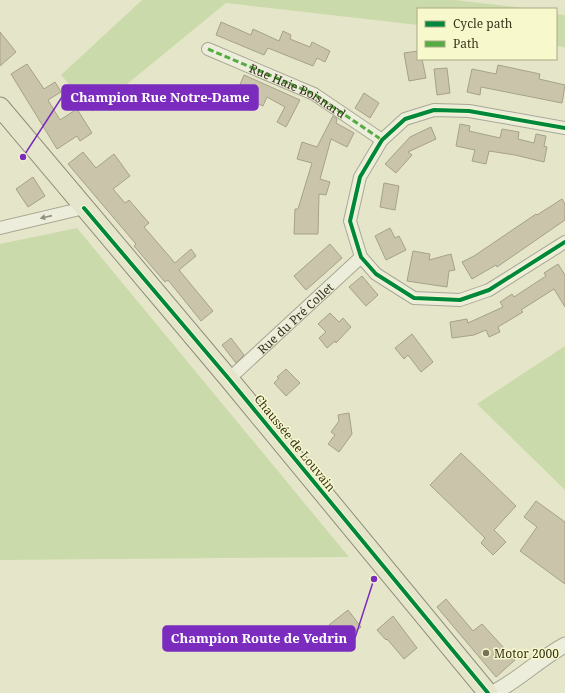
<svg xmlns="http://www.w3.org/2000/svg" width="565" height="693" viewBox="0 0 565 693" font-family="'Noto Serif',serif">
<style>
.green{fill:#cbdaaa}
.building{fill:#cac5aa;stroke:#a5a189}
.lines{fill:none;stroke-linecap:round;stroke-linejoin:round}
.minor-casing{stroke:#aaa893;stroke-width:14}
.tertiary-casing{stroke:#aaa893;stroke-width:17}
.primary-casing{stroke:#8f8e7a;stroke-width:21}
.minor{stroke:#ededdc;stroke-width:12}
.tertiary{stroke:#ededdc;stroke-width:15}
.primary{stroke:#e5e5cc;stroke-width:19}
.quiet{stroke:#55ac43;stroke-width:3;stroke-dasharray:6 3;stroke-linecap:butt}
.cycleway-casing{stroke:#f7f9cd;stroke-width:6}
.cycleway{stroke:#00873e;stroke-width:4}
.oneway{fill:#93907c}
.poi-dot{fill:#757258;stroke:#f7f9cd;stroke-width:1.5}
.labels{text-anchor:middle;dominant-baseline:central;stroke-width:3;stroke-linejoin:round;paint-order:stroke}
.street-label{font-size:12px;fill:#39331b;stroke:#f7f9cd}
.poi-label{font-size:12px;fill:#39331b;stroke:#f7f9cd;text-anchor:start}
.leader{fill:none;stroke:#7b2cbf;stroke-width:1.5}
.callout-dot{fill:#7b2cbf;stroke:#f7f9cd;stroke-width:1.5}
.callout{fill:#7b2cbf;stroke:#7b2cbf;stroke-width:1.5}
.callout-label{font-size:13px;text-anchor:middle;font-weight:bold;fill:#fff}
</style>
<rect width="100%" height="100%" fill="#e5e6c9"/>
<g class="green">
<path d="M142,0h313l77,9h-114v16l-192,-22 -133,109 -32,-37z"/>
<path d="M556,14l9,1v32l-9,-1z"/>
<path d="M77,228l272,329 -349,3v-316z"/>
<path d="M565,346v144l-88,-86z"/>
</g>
<g class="building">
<path d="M221,22l30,13 2,-6 26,12 4,-10 8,4 -1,4 20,8 2,-5 18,9 -5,11 -8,-4 -4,8 -45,-18 -4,7 -48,-20z"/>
<path d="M0,32l16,20 -16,14z"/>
<path d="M418,51v8h4l4,19 -17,3 -5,-28z"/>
<path d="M27,64l17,25 11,-7 6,10 -13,8 12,20 17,-11 15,24 -12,8 -3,-5 -20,13 -46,-75z"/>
<path d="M498,65l42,9 -1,5 26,6 -3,18 -81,-16 -1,8 -13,-3 5,-23 24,5z"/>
<path d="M447,68l3,25 -13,2 -3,-26z"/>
<path d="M244,75l56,25 -14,27 -9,-5 8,-15 -18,-10 -4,9 -27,-12z"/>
<path d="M364,93l15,10 -9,15 -15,-10z"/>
<path d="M333,116l4,3 -1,4 18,10 -7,14 -16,-8 -11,40 10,3 -4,13 -7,-1 -1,40h-24l1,-25h3l14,-46 -15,-4 5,-17 15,5z"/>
<path d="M460,124l10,2 -1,5 31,7 2,-9 17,3 -1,7 16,4 2,-9 10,2 -2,10 3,1 -3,15 -29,-7 -26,-4 -3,13 -14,-3 3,-11 -19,-4z"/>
<path d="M431,127l5,12 -28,13 4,3 -16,18 -11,-9 25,-27z"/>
<path d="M83,152l13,16 18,-14 16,22 -17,13 12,14 4,-3 20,23 -5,4 31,36 16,-14 5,7 -17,14 34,41 -12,10 -33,-41 -3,2 -31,-36 2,-2 -68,-80z"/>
<path d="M33,177l12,19 -17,11 -12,-18z"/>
<path d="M384,183l15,3 -4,24 -15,-3z"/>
<path d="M562,199l3,5v16l-68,47 -1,-2 -24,14 -10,-17 12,-6 62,-42 1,1z"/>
<path d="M390,228l5,10 4,-2 7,14 -20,10 -11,-24z"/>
<path d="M330,244l12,14 -36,32 -12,-14z"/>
<path d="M413,251l17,3 -1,6 22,-6 4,16 -6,1 -2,16 -40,-6z"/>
<path d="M558,264l7,11v32l-11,-18 -33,21 2,2 -25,15 2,5 -11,5 -3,-7 -12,5 -22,3 -2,-16 17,-3 1,4 35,-16 -3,-5 12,-8 2,3 32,-21 -2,-3z"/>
<path d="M362,276l16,19 -12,11 -17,-19z"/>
<path d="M330,313l9,9 4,-4 8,9 -15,16 -1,-2 -8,7 -8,-10 7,-6 -8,-8z"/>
<path d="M412,334l21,28 -12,10 -13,-17 -4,4 -9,-11z"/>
<path d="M231,338l13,17 -8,8 -14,-18z"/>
<path d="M286,369l14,14 -14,13 -12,-13 5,-5 -2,-1z"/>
<path d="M349,413l3,21 -13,18 -11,-8 7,-9 -4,-3 8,-11 -1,-6z"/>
<path d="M461,453l55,53 -22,24 12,12 -13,13 -12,-12 4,-5 -55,-53z"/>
<path d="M536,501l29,21v62l-45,-33 17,-24 -13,-10z"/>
<path d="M446,599l27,32 9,-7 33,36 -19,17 -59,-70z"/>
<path d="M348,610l13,17 -19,15 -13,-17z"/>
<path d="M393,616l24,32 -13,11 -17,-20 -1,1 -9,-10z"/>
</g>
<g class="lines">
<g class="minor-casing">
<g id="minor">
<path id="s1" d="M208,49l106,45 68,46"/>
<path d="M565,128l-96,-17 -35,-1 -29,9 -23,21 -22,37 -10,44 11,36 15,17 38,24 46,2 29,-10 76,-48"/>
<path d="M0,228l84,-20"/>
<path id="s2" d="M229,379l132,-122"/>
</g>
</g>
<g class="tertiary-casing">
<path id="tertiary" d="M493,693c26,-13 46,-34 72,-48"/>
</g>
<g class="primary-casing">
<path id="primary" d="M0,107l229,272 259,314"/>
</g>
<use href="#minor" class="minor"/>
<use href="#tertiary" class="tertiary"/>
<use href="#primary" class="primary"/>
<path class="quiet" d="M208,49l106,45 68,46"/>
<g class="cycleway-casing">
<g id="cycleway">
<path d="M565,128l-96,-17 -35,-1 -29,9 -23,21 -22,37 -10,44 11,36 15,17 38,24 46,2 29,-10 76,-48"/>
<path d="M84,208l145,171 259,314"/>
</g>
</g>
<use href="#cycleway" class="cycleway"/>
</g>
<defs><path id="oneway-solid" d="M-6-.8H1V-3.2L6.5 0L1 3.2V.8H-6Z"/></defs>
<use class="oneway" href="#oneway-solid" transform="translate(46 217) rotate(167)"/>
<circle class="poi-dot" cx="486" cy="653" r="4"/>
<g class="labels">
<g class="street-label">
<text stroke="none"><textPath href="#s1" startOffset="99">Rue Haie Boisnard</textPath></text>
<text stroke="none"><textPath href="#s2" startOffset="90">Rue du Pré Collet</textPath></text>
<text transform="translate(295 443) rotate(51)">Chaussée de Louvain</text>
</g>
<g class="poi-label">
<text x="494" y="653">Motor 2000</text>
</g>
</g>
<path class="leader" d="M23 157L62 97M374 579L355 638"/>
<g class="callout-dot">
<circle cx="23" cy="157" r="4"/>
<circle cx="374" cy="579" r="4"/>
</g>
<g class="callout">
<rect x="62" y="85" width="196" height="25" rx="4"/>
<rect x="163" y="626" width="192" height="25" rx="4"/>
</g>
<g class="callout-label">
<text x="160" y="102">Champion Rue Notre-Dame</text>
<text x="259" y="643">Champion Route de Vedrin</text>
</g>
<rect x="417" y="8" width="140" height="52" fill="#f7f9cd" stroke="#abaa86"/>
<rect x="425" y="21" width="20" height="6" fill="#00873e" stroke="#abaa86"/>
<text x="453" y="28" font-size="12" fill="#39331b">Cycle path</text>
<rect x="425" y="41" width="20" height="6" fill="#55ac43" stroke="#abaa86"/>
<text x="453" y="48" font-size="12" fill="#39331b">Path</text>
</svg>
